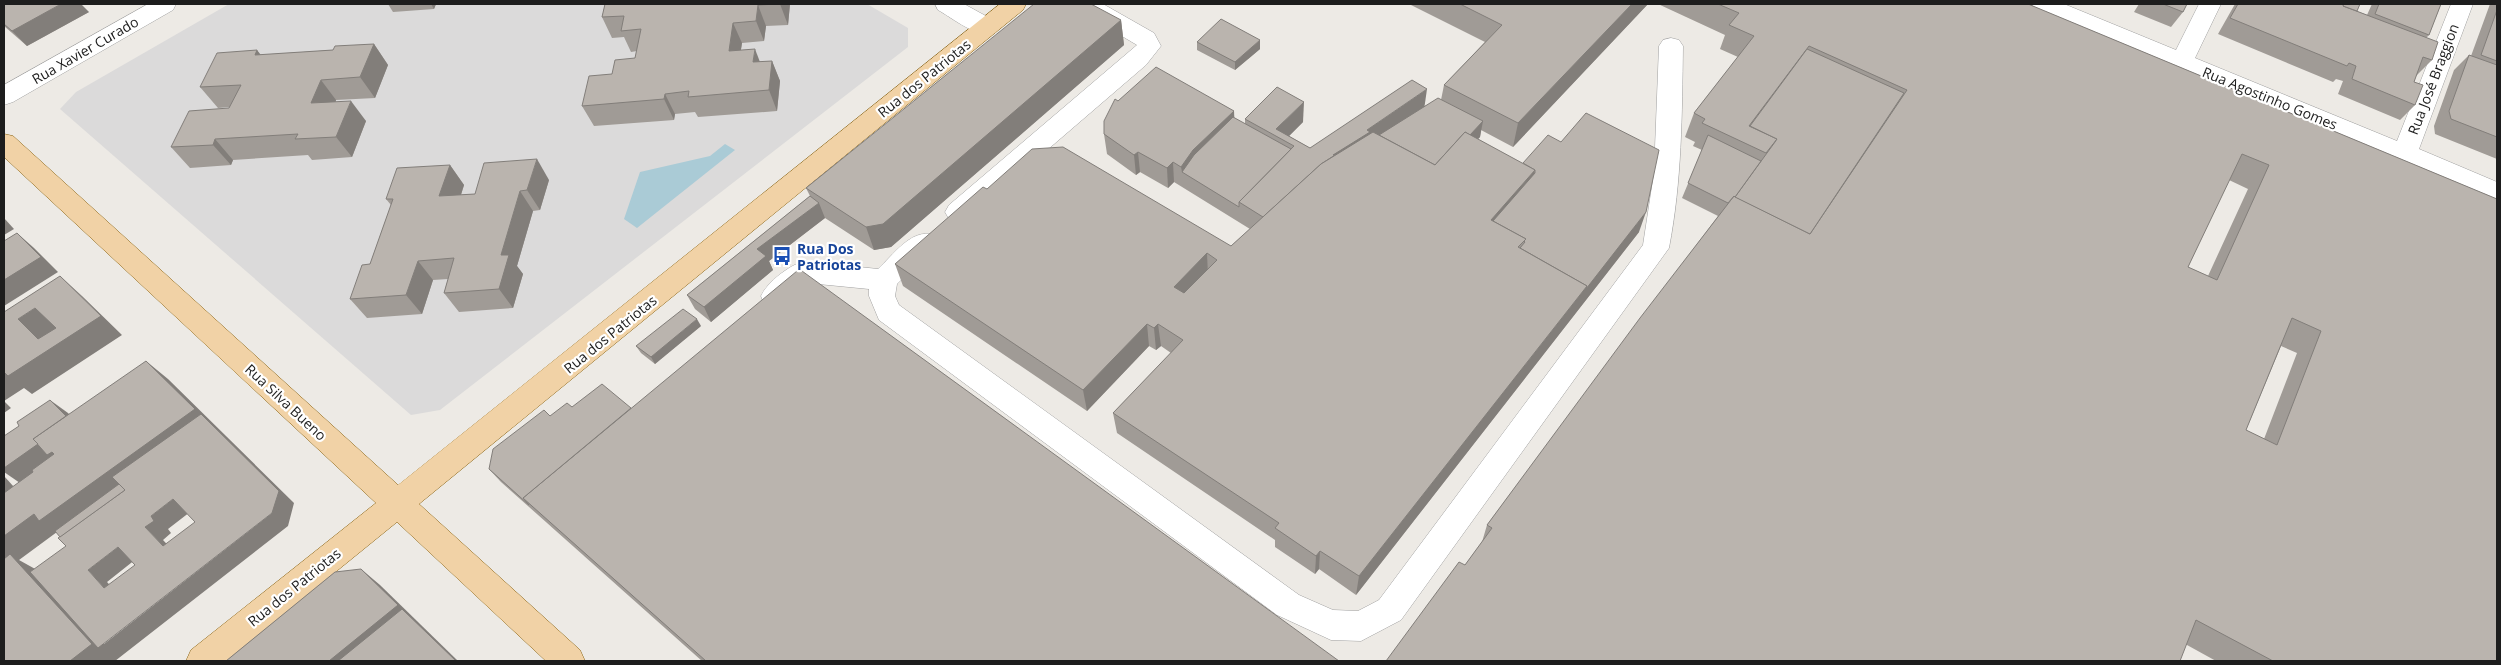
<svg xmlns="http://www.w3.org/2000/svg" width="2501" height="665" viewBox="0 0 2501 665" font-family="'Open Sans',sans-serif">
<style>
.residential{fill:#dbdada}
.water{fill:#aacbd6}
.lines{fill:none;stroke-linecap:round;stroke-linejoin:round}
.minor-casing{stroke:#a1a1a1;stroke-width:1}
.major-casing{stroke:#866111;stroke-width:1}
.minor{fill:#fff;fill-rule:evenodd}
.major{fill:#f1d2a6;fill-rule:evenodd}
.wall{fill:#a09b96;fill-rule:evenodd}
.shaded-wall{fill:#827e7a;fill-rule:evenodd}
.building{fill:#bab4ae;stroke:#827e7a;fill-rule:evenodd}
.labels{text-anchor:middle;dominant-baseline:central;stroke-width:4.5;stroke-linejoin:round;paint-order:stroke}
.street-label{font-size:14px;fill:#1d1d1d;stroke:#fff}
.transit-label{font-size:14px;font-weight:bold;fill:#164399;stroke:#fff;text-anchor:start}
</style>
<rect width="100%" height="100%" fill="#edeae5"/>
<path class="residential" d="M229,4h638l41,24v19l-468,363 -29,5 -351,-306 16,-17z"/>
<path class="water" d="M725,144l10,6 -98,78 -13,-9 16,-47 70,-16z"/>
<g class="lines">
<g class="minor-casing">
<g id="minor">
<path d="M148,4h28l-3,6 -160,92 -9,3v-20z"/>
<path d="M935,4h29l31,17 4,6 -4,6c-19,5 -41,-14 -57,-23z"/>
<path d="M1075,4h28l51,29 7,13 -15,19 -179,154 -9,3 -9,-3 -4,-7 4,-7 188,-160 -59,-35z"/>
<path d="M2032,4h32l112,46 23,-46h22l-26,54 202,83 54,-137h22l-54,145 78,33v20l-462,-192z"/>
<path d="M1671,38l8,2 4,6c-1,68 -1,135 -14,202l-268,372 -40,21 -30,-1 -54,-25 -398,-295 -10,-24v-7l-61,-6c-13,11 -25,27 -44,21l-3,-8c7,-15 27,-29 42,-35l75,8c15,-14 34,-41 55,-34l4,7 -4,7 -36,35 -2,12 4,9 400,290 34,15 25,1 21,-11 264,-355 11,-72 5,-127 4,-6z"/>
</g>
</g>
<g class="major-casing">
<path id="major" d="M1000,4h26l-3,6 -604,494 161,146 5,11h-39l-149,-139 -171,139h-40l5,-11 185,-147 -372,-346v-23l9,2 385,349z"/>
</g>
<use href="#minor" class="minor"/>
<use href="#major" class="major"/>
</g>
<g class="wall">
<path d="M4,4l85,8 -62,34 -23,-20z"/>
<path d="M388,4h48l-2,5 -41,3z"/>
<path d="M605,4h185l-2,21 -22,1 -2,15 -22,2 -1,7 19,12 12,-1 8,20 -3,30 -79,6 -3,-5 -20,2 -1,6 -80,6 -12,-20 30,-32 23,-16 2,-7 -6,1 -7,-15 -12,1 -10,-21z"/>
<path d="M1409,4h239l-135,143 -32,-17 -1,7 -2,2 161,93 -283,363 -37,-26 -4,5 -40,-27v-7l-158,-107 -4,-20 58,-60 -10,-7 -5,4 -7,-4 -62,65 -184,-125 -8,-22 92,-75 244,57 19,-17 -76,-47 -6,6 -28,-16 -4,3 -29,-21 -3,-20 14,-33 116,10v7l11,6v-5l58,3 -14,14 21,12 131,-48 3,-15 41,-43z"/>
<path d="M1658,4h370l469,195v462h-281l-29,-16 -722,-80 17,-23 5,-17 231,-309 -36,-18 20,-48 -9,-4 2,-4 -10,-5 9,-24 44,-56 -18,-8 5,-14zM2229,180l19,9 -40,87 -20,-9zM2281,346l16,7 -33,86 -18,-9z"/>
<path d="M2139,4h48l-4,8 -12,15 -37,-15z"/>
<path d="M2235,4h125l-3,7 10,4 5,-11h69l-12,31 -3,3 6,22 -16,16 -2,6 1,23 -15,15 -62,-26 5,-13 -7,-2 -3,3 -115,-48z"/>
<path d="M2490,4h7v155l-62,-25 -1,-8 20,-56 15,-15 2,1z"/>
<path d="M1121,20l3,25 -233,202 -17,3 -49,-32 -56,43 4,9 -62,52 -16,-13 -8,-14 123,-99 -4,-8z"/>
<path d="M1197,42l63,7 -25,21 -38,-20z"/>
<path d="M374,44l14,21 -13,33 -39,2v2l30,19 -14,36 -40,3 -4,-5 -75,5 -2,5 -41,3 -19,-21 58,-39 1,-1 -12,1 -18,-21 57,-37 3,5 73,-5z"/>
<path d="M450,165l14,20 -3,10 14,-1 74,-14 -9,30 -7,1 -16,55 6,8 -10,34 -54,4 -15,-19 4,-14 -15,1 -11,34 -55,4 -17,-19 20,-35 21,-59 -5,-6z"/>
<path d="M701,326l-46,38 -14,-11 -5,-7z"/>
<path d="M572,407l59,1 708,253h-637l-201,-179 -12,-13 61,-53z"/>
</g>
<g class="shaded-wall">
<path d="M61,4h20l8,8 -62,34 -15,-15z"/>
<path d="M431,4h5l-2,5z"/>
<path d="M780,4h10l-2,21z"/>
<path d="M1632,4h16l-135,143 5,-24z"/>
<path d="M758,5l8,21 -2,15 -8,-20z"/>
<path d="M1121,20l3,25 -233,202 -17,3 -8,-23z"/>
<path d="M733,23l9,20 -5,29 -8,-21z"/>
<path d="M1260,40v9l-25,21v-8z"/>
<path d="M374,44l14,21 -13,33 -15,-21z"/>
<path d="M755,49l8,21 -10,-8z"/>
<path d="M257,50l16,21 -18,-16z"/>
<path d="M772,61l8,20 -3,30 -8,-21z"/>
<path d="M321,80l15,20 -9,24 -16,-21z"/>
<path d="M1427,89l-3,21 -48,32 -55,25 12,-12 34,-25z"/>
<path d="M665,94l10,20 -1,6 -10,-21z"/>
<path d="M351,101l15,20 -14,36 -16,-20z"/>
<path d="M1304,102l-1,20 -19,19 -8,-12z"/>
<path d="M1234,111l1,20 -53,41 -1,-5 12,-17z"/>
<path d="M1483,121l-3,16 -49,51 3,-15z"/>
<path d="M215,139l18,21 -2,5 -18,-20z"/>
<path d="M1138,152l2,20 -4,3 -2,-20z"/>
<path d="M537,159l12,21 -9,30 -13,-20z"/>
<path d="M1173,162l1,20 -6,6 -1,-20z"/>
<path d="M450,165l14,20 -10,31 -15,-20z"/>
<path d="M1535,170l-5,23 -31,35 -8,-8z"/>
<path d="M520,191l13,20 -16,55 6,8 -10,34 -14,-19 2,-34z"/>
<path d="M819,203l6,15 -56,43 4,9 -62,52 -7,-15 53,-58z"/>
<path d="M1646,212l-7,20 -283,363 3,-19 228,-290z"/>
<path d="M4,218l10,11 -10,6z"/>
<path d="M17,233l17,15 24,24 -54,34v-26z"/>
<path d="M1207,253l1,23 -32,33 -2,-22z"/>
<path d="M418,261l15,19 -11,34 -16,-19z"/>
<path d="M60,276l22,20 40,39 -90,59 -8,-6 -20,13 7,7 -7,5v-42l34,-32 -20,-20 17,-11 66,8z"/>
<path d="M697,319l4,7 -46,38 -4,-7z"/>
<path d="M1147,324l2,22 -62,65 -4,-21z"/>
<path d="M1158,324l3,22 -5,4 -2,-22z"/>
<path d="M146,361l22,18 126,124 -6,23 -173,135h-45l-66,-90v-35zM215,428l57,85 -168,131 -67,-74 -18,-10 38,-28z"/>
<path d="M50,400l18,13 21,21 -69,49 -16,-11v-4z"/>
<path d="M4,476l10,11 -10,7z"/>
<path d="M173,499l17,13 -22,17 3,4 -8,7 17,18 -17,-12 -18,-19 6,-11z"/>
<path d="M118,547l18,12 -29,23 16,17 -19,-11 -16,-18z"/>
<path d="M1320,551l-1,18 -4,5 1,-18z"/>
<path d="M361,569l19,16 78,76h-129z"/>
</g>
<g class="building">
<path d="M4,4h57l-49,27 -8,-7z"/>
<path d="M605,4h173l-20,1 -2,16 -23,2 -4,28 26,-2 -2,13 19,-1 -3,29 -81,7 1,-6 -24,3 -1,5 -82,7 7,-30 23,-2 3,-14 20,-2 6,-29 -20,2 3,-15 -22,1z"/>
<path d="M1034,4h57l30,16 -238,204 -17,3 -60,-39z"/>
<path d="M1460,4h172l-114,119 -74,-38 58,-60z"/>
<path d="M1718,4h310l469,195v462h-224l-77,-41 -16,41h-794l73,-99 6,3 27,-37 -5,-3 153,-207 94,-122 76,38 97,-144 -98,-44 -60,80 28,13 -11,14 -64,-30 3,-4 -11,-6 60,-77 -25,-11 10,-12zM2242,154l27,11 -52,115 -29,-13zM2292,318l29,13 -44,114 -31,-15z"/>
<path d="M2163,4h24l-4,8z"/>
<path d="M2238,4h106l-1,2 95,36 -6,18 -9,-3 -9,25 9,3 -8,20 -63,-26 4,-13 -7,-3 -2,3 -117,-48z"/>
<path d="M2344,4h16l-3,7 -14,-5z"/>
<path d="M2379,4h62l-12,31 -54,-21z"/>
<path d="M2497,10v51l-16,-6z"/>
<path d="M1221,19l39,21 -25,22 -38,-20z"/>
<path d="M374,44l-14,33 -39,3 -10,23 40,-2 -15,36 -41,2 3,-5 -83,5 -2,6 -42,2 18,-36 40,-3 12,-23 -41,2 17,-34 40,-3 -2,5 78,-5 2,-4z"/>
<path d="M1807,49l97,44 -94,141 -75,-37 40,-55 2,-3 -27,-13z"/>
<path d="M2469,55l28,10v72l-46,-18 -2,-8z"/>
<path d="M1156,67l78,44 -41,39 -12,17 -8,-5 -6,6 -29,-16 -4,3 -30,-21v-13l11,-22 3,2z"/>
<path d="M1412,80l15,9 -60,41 3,2 -37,23h2l-14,9 -58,53 -24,-15 55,-56 -49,-27 32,-32 27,15 -28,27 34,19z"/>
<path d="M1438,98l45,23 -13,14 -5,-3 -30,33 -56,-30z"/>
<path d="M1586,113l73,37 -13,62 -60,77 1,-3 -67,-38 5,-6 -1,-1 2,-2 -33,-18 42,-48v-3l-12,-7 25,-28 13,7z"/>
<path d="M1233,117l58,32 -52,53v5l-57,-35 12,-17z"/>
<path d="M1373,132l62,33 30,-33 70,38 -44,50 35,19 -8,8 69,39 -228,290 -39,-25 -4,5 -41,-28 4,-5 -166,-110 70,-73 -25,-16 -4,4 -7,-4 -64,66 -188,-126 88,-77 4,2 45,-40 31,-2 168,99 90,-82zM1207,253l10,7 -33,33 -10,-6z"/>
<path d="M1708,135l53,26 -26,36 -1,-1 -6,7 -40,-20z"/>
<path d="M537,159l-10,31 -7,1 -19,64h8l-10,34 -55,4 10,-35 -36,3 -12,34 -56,4 12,-34 8,-1 23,-65h-7l11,-31 53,-3 -11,31 36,-2 9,-31z"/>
<path d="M810,196l9,7 -62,46 9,7 -62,51 -17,-12z"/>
<path d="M17,233l24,24 -37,23v-39z"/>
<path d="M797,271h5l537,390h-633l-183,-163z"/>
<path d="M60,276l41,40 -93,60 -4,-4v-60zM35,308l21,20 -18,11 -20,-20z"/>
<path d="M683,309l14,10 -46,38 -15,-11z"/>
<path d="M146,361l49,48 -156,112 -5,-7 -30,22v-43l29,-21 -1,-2 22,-16 -2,-2 -5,3 -14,-16z"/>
<path d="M602,384l29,24 -108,90 6,7 -40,-36 4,-20 51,-39 6,6 17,-13 5,4z"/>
<path d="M50,400l16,16 -33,23 5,5 -34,24v-32l15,-10 -2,-4z"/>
<path d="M201,414l78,77 -7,22 -174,135 -68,-76 36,-26 -8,-8 67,-48 -13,-13zM173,499l22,23 -32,24 -18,-19 9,-6 -3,-5zM118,547l17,18 -31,23 -16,-18z"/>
<path d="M119,484l6,6 -65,47 -5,-6z"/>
<path d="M10,554l82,90 -22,17h-66v-102z"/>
<path d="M361,569l37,36 -69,56h-103l109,-89z"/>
<path d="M402,609l54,52h-118z"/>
</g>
<defs>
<g id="bus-bare" transform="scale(1.5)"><path d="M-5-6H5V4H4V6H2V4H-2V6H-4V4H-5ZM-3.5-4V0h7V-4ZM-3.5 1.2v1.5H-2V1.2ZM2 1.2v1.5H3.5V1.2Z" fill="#1a4fb4" stroke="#fff" stroke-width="2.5" paint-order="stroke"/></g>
</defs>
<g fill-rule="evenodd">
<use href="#bus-bare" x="782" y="256"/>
</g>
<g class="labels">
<g class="street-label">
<text transform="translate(85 50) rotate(-30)">Rua Xavier Curado</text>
<text transform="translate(924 78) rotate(-39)">Rua dos Patriotas</text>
<text transform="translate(2433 79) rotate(-69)">Rua José Braggion</text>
<text transform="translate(2270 98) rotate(22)">Rua Agostinho Gomes</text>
<text transform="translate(610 334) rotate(-39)">Rua dos Patriotas</text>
<text transform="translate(286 402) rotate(43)">Rua Silva Bueno</text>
<text transform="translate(294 587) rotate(-39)">Rua dos Patriotas</text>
</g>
<g class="transit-label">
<text x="797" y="248">Rua Dos<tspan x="797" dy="16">Patriotas</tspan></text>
</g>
</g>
<rect width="2501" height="665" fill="none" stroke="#1d1d1d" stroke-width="10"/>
</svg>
